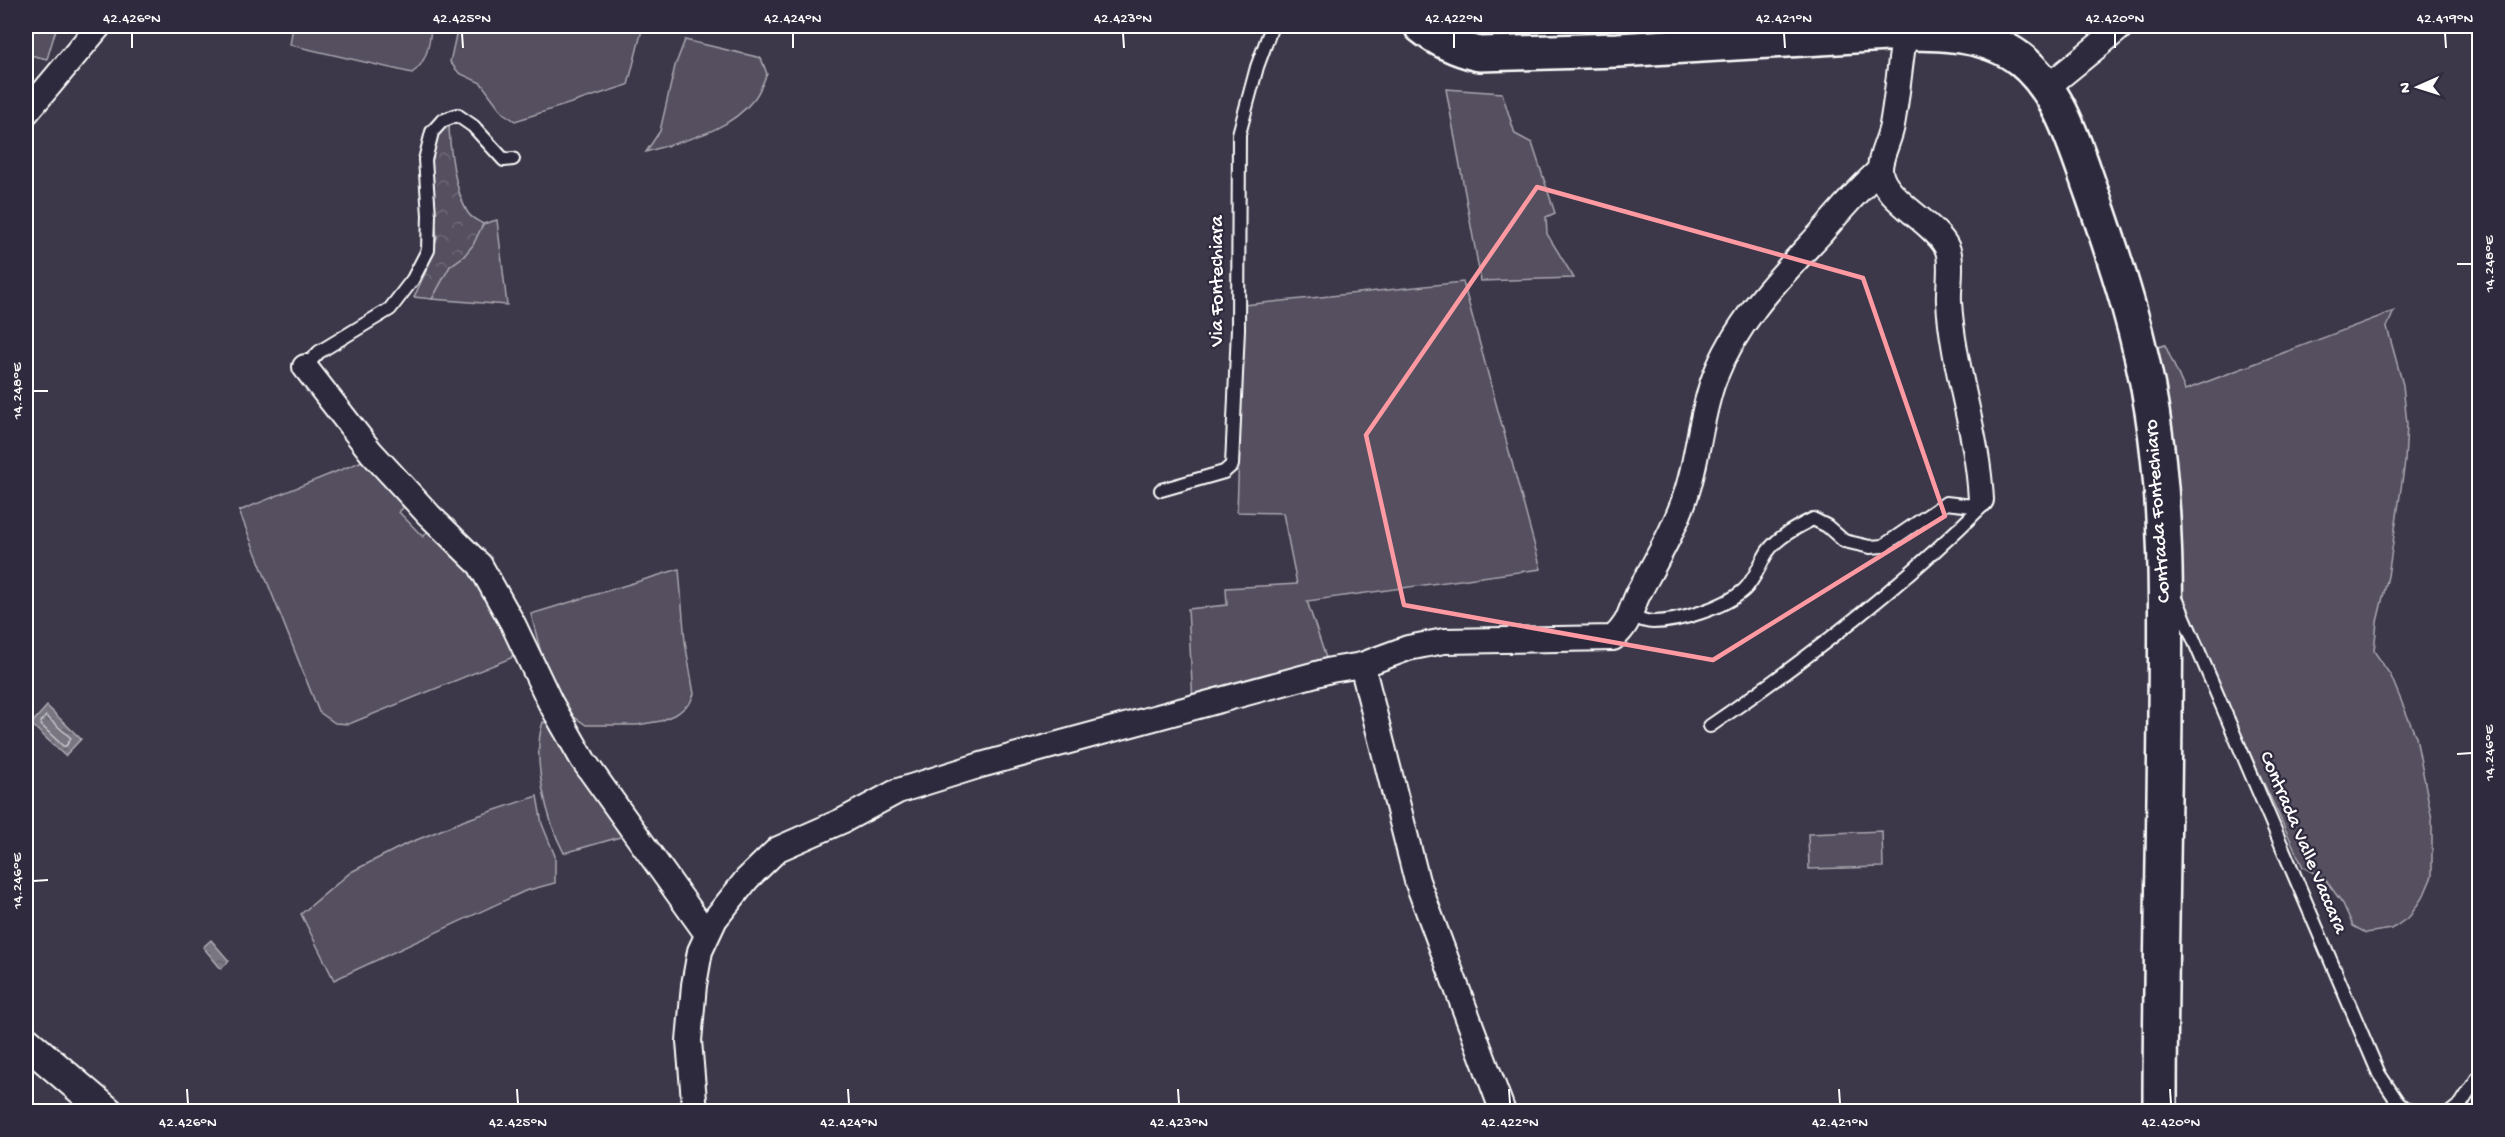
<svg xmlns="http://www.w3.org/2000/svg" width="2505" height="1137" viewBox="0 0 2505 1137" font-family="'Gochi Hand',sans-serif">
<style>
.grass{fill:#555060;stroke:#aaa8b0;stroke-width:1.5}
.forest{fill:url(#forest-crowns);stroke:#aaa8b0;stroke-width:1.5}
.water{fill:url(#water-ripples);stroke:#afadb4;stroke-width:1.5}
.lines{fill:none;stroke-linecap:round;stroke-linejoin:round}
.shore{stroke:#c9c8cd;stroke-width:1.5}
.stream{stroke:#afadb4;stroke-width:6}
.service-casing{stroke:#fff;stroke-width:16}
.minor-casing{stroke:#fff;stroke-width:28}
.tertiary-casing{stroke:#fff;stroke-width:34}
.secondary-casing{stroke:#fff;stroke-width:38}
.service{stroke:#2f2a3d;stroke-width:12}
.minor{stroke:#2f2a3d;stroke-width:24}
.tertiary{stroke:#2f2a3d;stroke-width:30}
.secondary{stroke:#2f2a3d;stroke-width:33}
.marked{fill:none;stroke:#ff9aa2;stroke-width:4.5;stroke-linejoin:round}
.ticks{fill:none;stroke:#fff;stroke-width:2}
.labels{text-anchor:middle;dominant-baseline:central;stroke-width:4.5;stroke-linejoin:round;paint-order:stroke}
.street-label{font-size:20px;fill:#fff;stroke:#2f2a3d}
.neatline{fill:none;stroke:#fff;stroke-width:2}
.ticks-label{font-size:15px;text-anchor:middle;fill:#fff}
</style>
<defs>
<pattern id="forest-crowns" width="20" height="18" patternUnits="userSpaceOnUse" patternTransform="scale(1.5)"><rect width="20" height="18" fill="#555060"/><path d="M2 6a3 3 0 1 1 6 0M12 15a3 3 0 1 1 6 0" fill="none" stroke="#6e6a78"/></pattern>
<pattern id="water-ripples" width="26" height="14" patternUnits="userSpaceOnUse" patternTransform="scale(1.5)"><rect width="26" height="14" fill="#797682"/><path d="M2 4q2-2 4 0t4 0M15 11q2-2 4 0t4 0" fill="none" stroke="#626167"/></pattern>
</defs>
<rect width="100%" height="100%" fill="#3c3749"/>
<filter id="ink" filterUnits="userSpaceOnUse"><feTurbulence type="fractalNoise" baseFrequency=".0167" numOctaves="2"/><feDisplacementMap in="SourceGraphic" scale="12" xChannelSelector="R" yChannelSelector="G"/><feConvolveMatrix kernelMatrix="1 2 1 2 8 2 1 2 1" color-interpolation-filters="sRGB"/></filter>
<g filter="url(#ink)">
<g class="grass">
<path d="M26,26h31l-10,33 -21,-5z"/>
<path d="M293,26h138c-1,17 -4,37 -19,47l-122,-28z"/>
<path d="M458,26h185l-15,59 -113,36 -12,-8 -22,-30 -22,-10 -9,-11z"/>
<path d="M685,40l76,18 6,16c-4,8 -7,18 -13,25 -26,34 -70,41 -108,53l14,-21 15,-65z"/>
<path d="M1446,89l56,4 13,41 17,9 23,70 -9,4 1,17 27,44 -93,3z"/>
<path d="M497,220l10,85 -75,-6 18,-33 14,-10 19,-32z"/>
<path d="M1463,282l78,287 -234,32 22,66 -136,36 -5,-94 39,-4 -1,-17 71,-4 -14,-71 -46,-1 7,-207z"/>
<path d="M2394,311l-7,16 16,58 4,39 -2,38 -17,114 -11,46 -3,29 17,25 25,61 16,82v57l-8,19 -14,21 -18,13 -26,4 -13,-7 -10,-22 -18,-25 -22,-12 -126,-270 -29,-247 17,-5 20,45z"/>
<path d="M370,458l38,45 -9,9 24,25 8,-9 38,37 47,83 -5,10 -162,66 -14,-1 -16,-11 -80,-201z"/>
<path d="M679,569l6,73 9,52 -4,9 -12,10 -17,8 -24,4h-51l-26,-18 -15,-38 -14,-55z"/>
<path d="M543,722l14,4 70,109 -63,18c-17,-32 -33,-95 -21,-131z"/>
<path d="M537,796l5,28 13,32v27l-30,8 -191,89 -33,-66 50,-42 53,-27 64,-26z"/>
<path d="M1882,831l1,36 -74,2 -1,-35z"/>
</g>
<path class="forest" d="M449,121c0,25 6,71 19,92 3,5 10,8 15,11l-10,21 -9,11 -14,10 -18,33 -18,-2 12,-26 11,-33 -8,-73 7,-32z"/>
<g class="water">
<path d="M47,706l34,33 -16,17 -34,-32z"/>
<path d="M211,940l18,21 -8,8 -18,-22z"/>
</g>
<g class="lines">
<path class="shore" d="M46,716l25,22 -5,8h-3l-22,-21v-3z"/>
<path class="stream" d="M1541,29l2,-3"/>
<g class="service-casing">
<g id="service">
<path d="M305,367l14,-15 71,-43 23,-30 15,-29 1,-35 -4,-55 7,-28 10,-11 15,-6 16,11 31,34 9,-1"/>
<path d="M1161,490l63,-18 8,-7 6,-136 1,-195 18,-67 15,-41"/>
<path d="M2176,598l203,476 20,30 13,8"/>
<path d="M1632,615c7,4 13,7 21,7 26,0 72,-15 91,-32 10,-9 16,-27 24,-39 10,-14 29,-24 45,-32l14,7 17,15 26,6 13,-1 63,-43 35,4"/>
<path d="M1710,726c96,-66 189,-137 271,-219v-6"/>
<path d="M2451,1112l10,-8 19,-30"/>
</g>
</g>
<g class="minor-casing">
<g id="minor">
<path d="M1906,26c-6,33 -8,66 -14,99 -2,14 -12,30 -12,44 0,29 55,53 67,79 6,12 1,40 2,54 4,67 29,131 32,198"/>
<path d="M2046,88l76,-62"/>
<path d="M26,113l73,-87"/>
<path d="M305,367l66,85 58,63 51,50 33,59 37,78 33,58 124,174"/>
<path d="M1362,665l55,216 86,231"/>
<path d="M695,1112l-6,-71 5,-56 6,-34 15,-32 32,-40 31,-30 66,-29 54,-29 83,-26 350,-95 31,-5 46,-17 36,-7 169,-3c18,-16 16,-26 26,-46 19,-35 41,-72 51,-111 9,-34 12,-70 24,-102 22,-58 66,-102 107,-146 19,-22 37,-44 59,-63"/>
</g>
</g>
<g class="tertiary-casing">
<path id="tertiary" d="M26,1042l82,70"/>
</g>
<g class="secondary-casing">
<path id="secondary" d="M1421,26c17,14 36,23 58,28l139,-4 286,-17c39,0 84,1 116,26 41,32 56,90 73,137 24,69 48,143 59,215 16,100 14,201 13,302 -1,133 -5,266 -5,399"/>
</g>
<use href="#service" class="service"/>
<use href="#minor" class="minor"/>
<use href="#tertiary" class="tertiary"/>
<use href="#secondary" class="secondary"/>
</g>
</g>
<path class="marked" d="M1537,187l326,91 82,238 -232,144 -309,-55 -38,-170z"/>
<path class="ticks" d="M132,33v15M462,33l1,15M793,33v15M1123,33l1,15M1454,33v15M1784,33l1,15M2115,33v15M2445,33l1,15M2457,264h15M33,391h15M2457,754l15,-1M33,881l15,-1M187,1089l1,15M517,1089l1,15M848,1089l1,15M1178,1089l1,15M1509,1089l1,15M1839,1089l1,15M2170,1089l1,15"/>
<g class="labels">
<g class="street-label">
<text transform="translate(1218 281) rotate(-90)">Via Fontechiara</text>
<text transform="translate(2159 511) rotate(-94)">Contrada Fontechiaro</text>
<text transform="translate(2302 843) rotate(67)">Contrada Valle Vaccara</text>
</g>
</g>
<rect width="2505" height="1137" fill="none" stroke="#2f2a3d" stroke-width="66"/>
<g transform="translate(2418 87) rotate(267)" stroke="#2f2a3d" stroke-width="4.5" paint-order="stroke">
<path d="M0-4.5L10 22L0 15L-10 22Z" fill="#ffffff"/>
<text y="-9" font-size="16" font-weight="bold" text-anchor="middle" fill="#ffffff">N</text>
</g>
<rect x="33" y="33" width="2439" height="1071" class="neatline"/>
<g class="ticks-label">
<text x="132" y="22">42.426°N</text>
<text x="462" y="22">42.425°N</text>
<text x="793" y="22">42.424°N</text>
<text x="1123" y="22">42.423°N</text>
<text x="1454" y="22">42.422°N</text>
<text x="1784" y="22">42.421°N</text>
<text x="2115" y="22">42.420°N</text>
<text x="2445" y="22">42.419°N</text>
<text transform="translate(2488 264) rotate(-90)" y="5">14.248°E</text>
<text transform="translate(16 391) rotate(-90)" y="5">14.248°E</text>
<text transform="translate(2488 753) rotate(-90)" y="5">14.246°E</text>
<text transform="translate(16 881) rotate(-90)" y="5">14.246°E</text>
<text x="188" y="1126">42.426°N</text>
<text x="518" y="1126">42.425°N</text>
<text x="849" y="1126">42.424°N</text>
<text x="1179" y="1126">42.423°N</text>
<text x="1510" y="1126">42.422°N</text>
<text x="1840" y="1126">42.421°N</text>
<text x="2171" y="1126">42.420°N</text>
</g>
</svg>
